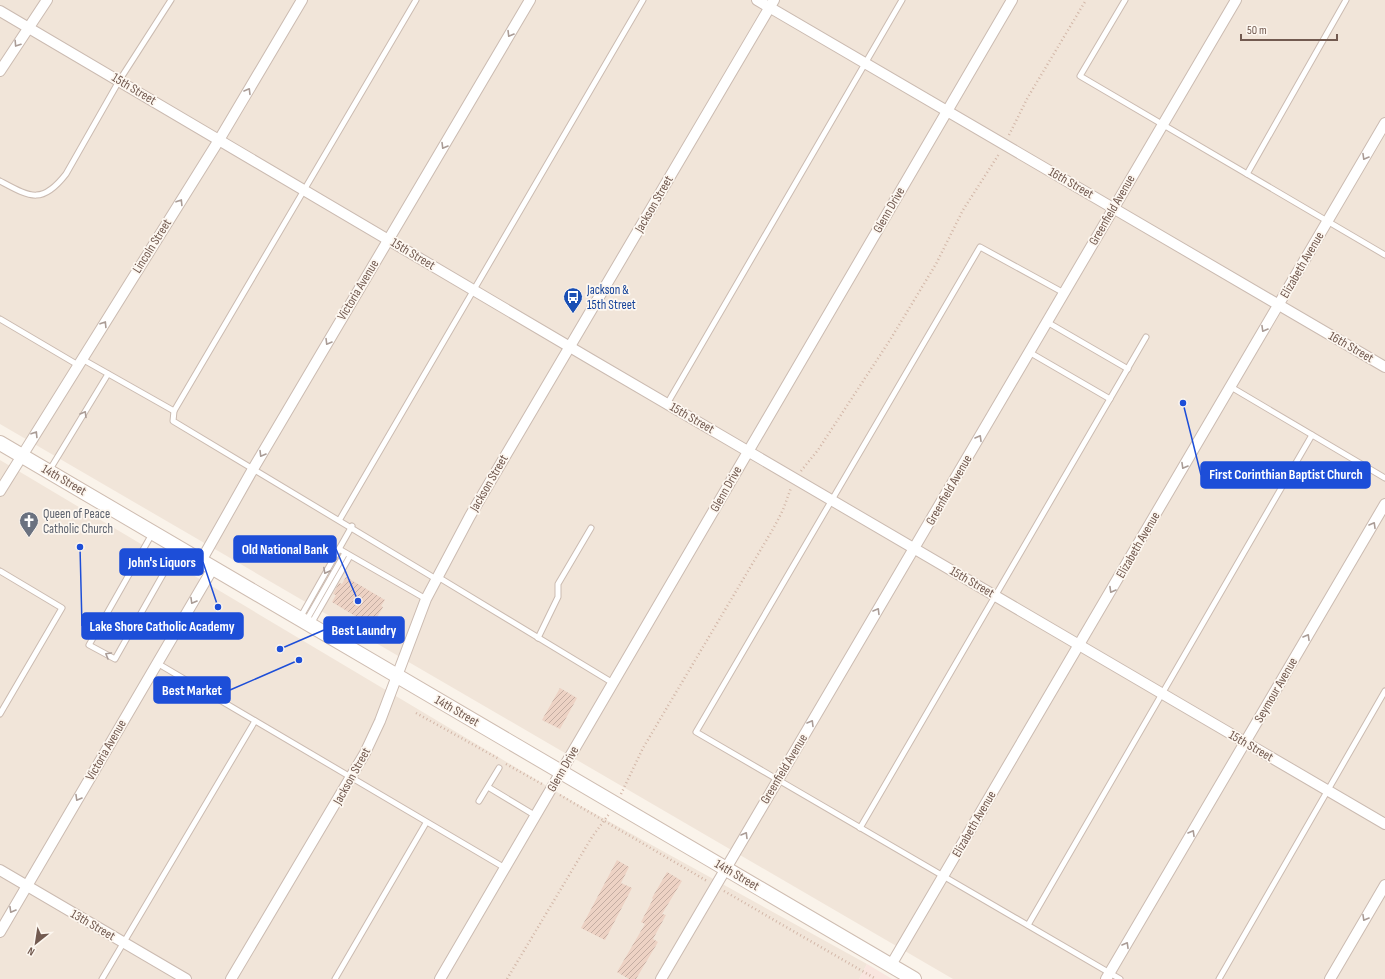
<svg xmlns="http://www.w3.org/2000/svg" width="1385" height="979" viewBox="0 0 1385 979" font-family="'Sofia Sans Condensed',sans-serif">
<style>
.residential{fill:#f1e5d9}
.commercial{fill:#f9e5df}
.building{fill:url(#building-hatch)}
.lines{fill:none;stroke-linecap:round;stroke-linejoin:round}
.lane-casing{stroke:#cbbbb1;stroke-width:7}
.street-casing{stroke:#cbbbb1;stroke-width:12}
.secondary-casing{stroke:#cfbdb1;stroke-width:16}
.path{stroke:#d2b6a7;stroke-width:2.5;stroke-dasharray:1 3;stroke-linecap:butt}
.lane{stroke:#fff;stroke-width:5}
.street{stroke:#fff;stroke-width:10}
.secondary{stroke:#fff;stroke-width:14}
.oneway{stroke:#aa9c96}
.labels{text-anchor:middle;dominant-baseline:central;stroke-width:3.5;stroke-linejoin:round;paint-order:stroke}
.street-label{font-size:13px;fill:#725a50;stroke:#fdf7f0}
.transit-label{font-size:13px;fill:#164399;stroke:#fdf7f0;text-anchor:start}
.worship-label{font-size:13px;fill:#5b616d;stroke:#fdf7f0;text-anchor:start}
.leader{fill:none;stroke:#1d4ed8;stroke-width:1.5}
.callout-dot{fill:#1d4ed8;stroke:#fdf7f0;stroke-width:1.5}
.callout{fill:#1d4ed8;stroke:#1d4ed8;stroke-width:1.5}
.callout-label{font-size:14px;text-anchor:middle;font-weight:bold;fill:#fff}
</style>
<defs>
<pattern id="building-hatch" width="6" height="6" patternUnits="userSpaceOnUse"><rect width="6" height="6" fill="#edd2c4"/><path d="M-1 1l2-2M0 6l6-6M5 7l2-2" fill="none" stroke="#c4ada2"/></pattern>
</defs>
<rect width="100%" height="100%" fill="#faf3ea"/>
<g class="residential">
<path d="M0,0h1385v979h-432l-953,-555z"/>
<path d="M0,460l572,341 295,163 -8,15h-859z"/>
</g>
<path class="commercial" d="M867,964l25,15h-33z"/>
<g class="building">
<path d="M346,577l39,23 -4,6 2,1 -7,12 -2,-1 -4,7 -38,-23 4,-7 -3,-1 6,-11 3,1z"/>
<path d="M560,688l17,10 -17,31 -18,-9z"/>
<path d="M617,860l12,7 -8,16 11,5 -27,52 -24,-12z"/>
<path d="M667,872l15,9 -20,33 4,1 -13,24 5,3 -22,37h-7l-12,-7 28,-48 -4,-2 12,-23 -1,-1z"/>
</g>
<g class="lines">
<g class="lane-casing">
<g id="lane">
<path d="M416,0l-242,411 -1,10 263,158"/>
<path d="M1125,0l-45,76 305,179"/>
<path d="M1247,174l99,-174"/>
<path d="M0,181c30,16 42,24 66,-7l53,-93 52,-81"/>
<path d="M1064,293l-84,-46 -284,485 424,247"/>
<path d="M0,319l78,46"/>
<path d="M1047,322l81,47"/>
<path d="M1029,352l81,47"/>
<path d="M82,359l92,52"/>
<path d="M1231,387l154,91"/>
<path d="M667,404l235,-404"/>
<path d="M49,471l59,-97"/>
<path d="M340,519l303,-519"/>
<path d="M152,534l-63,111 26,14 63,-111"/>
<path d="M339,549l87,50"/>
<path d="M0,571l62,37 -62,106"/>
<path d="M438,577l175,106"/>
<path d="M300,618l52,-92"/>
<path d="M306,621l39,-68"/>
<path d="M311,624l39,-68"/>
<path d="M538,638l20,-41v-13l33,-56"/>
<path d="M157,663l348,205"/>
<path d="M488,787l48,29"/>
<path d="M479,801l20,-33"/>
<path d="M860,828l286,-491"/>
<path d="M1028,925l284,-490"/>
<path d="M102,979l153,-258"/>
<path d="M335,979l91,-156"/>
<path d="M1219,979l166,-288"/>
</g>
</g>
<g class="street-casing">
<g id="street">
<path d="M757,0l628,367"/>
<path d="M0,11l592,349 793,464"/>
<path d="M0,71l47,-71"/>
<path d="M0,491l219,-351 83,-140"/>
<path d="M201,561l52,-92 277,-469"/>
<path d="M0,870l186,109"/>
<path d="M0,932l213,-364"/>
<path d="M891,965l494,-842"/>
<path d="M231,979l134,-226 15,-32 46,-122 44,-83 304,-516"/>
<path d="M440,979l572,-979"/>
<path d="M661,979l575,-979"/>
<path d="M1106,979l279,-475"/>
<path d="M1330,979l55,-94"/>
</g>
</g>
<g class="secondary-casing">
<path id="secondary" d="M0,443l914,536"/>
</g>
<g class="path">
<path d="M1009,135l19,-38 58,-97"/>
<path d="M801,471l17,-21 72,-110 46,-76 27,-54 36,-56"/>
<path d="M416,713l83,46"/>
<path d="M506,764l36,20"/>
<path d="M621,794l22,-46 130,-219 10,-19 8,-22"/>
<path d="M560,795l147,86"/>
<path d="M724,891l152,88"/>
<path d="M507,979l85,-142 17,-23"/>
</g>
<use href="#lane" class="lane"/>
<use href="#street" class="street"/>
<use href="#secondary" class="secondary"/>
</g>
<defs><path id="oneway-chevron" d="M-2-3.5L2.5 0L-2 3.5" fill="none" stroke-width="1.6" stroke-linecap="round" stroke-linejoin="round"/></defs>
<g class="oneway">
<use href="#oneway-chevron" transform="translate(510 34) rotate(121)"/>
<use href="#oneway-chevron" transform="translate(17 44) rotate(123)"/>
<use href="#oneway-chevron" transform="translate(248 91) rotate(-59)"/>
<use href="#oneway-chevron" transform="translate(444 146) rotate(121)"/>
<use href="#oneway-chevron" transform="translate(1365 157) rotate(120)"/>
<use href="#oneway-chevron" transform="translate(180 202) rotate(-58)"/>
<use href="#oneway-chevron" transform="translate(104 324) rotate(-58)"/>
<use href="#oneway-chevron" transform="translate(1264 329) rotate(120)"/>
<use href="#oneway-chevron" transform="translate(328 342) rotate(121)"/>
<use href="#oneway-chevron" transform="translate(84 414) rotate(-59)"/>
<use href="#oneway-chevron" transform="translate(35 434) rotate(-58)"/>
<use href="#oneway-chevron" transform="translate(979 438) rotate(-60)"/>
<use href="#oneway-chevron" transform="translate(262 454) rotate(121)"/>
<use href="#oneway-chevron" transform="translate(1184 466) rotate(120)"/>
<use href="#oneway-chevron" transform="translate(1373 525) rotate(-60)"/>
<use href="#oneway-chevron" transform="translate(326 571) rotate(119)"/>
<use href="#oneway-chevron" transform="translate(1112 590) rotate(120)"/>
<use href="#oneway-chevron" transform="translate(193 601) rotate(120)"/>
<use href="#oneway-chevron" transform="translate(877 611) rotate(-59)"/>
<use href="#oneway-chevron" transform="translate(1307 637) rotate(-60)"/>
<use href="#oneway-chevron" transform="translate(108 655) rotate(-150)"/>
<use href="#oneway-chevron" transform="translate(811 723) rotate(-59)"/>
<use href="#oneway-chevron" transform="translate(78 798) rotate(120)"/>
<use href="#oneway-chevron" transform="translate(1192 833) rotate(-60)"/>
<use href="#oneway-chevron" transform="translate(745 835) rotate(-59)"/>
<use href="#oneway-chevron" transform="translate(12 910) rotate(120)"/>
<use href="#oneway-chevron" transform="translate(1365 918) rotate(120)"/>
<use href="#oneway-chevron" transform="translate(1126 945) rotate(-60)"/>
</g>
<defs>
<g id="bus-pin" transform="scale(1)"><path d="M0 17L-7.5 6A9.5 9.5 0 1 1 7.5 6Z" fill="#1a4fb4" stroke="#fdf7f0"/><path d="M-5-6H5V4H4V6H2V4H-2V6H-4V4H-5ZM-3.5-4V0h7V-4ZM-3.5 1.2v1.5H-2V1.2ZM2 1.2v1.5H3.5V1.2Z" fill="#fff"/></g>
<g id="church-pin" transform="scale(1)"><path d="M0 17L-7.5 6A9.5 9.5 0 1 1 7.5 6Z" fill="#6b7280" stroke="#fdf7f0"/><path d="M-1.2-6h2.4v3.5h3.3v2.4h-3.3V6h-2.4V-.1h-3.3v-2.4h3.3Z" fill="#fff"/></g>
</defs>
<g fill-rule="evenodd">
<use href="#bus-pin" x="573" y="297"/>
<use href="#church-pin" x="29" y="521"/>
</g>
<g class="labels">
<g class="street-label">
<text transform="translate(134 89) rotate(31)">15th Street</text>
<text transform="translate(1071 183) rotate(30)">16th Street</text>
<text transform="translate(654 204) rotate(-60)">Jackson Street</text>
<text transform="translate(889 210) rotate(-60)">Glenn Drive</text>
<text transform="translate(1112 210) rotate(-60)">Greenfield Avenue</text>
<text transform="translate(152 246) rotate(-58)">Lincoln Street</text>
<text transform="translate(413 254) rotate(31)">15th Street</text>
<text transform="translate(1302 265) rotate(-60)">Elizabeth Avenue</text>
<text transform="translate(358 290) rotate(-59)">Victoria Avenue</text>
<text transform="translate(1351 347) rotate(30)">16th Street</text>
<text transform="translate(692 418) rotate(30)">15th Street</text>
<text transform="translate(64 480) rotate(30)">14th Street</text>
<text transform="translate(489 483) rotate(-60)">Jackson Street</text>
<text transform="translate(726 489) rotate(-60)">Glenn Drive</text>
<text transform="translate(949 490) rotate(-60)">Greenfield Avenue</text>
<text transform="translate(1138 545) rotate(-60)">Elizabeth Avenue</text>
<text transform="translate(972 582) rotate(30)">15th Street</text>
<text transform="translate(1276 690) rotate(-60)">Seymour Avenue</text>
<text transform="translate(457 711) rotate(30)">14th Street</text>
<text transform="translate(1251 746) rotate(30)">15th Street</text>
<text transform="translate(106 750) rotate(-60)">Victoria Avenue</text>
<text transform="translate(563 769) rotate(-60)">Glenn Drive</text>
<text transform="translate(784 769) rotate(-59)">Greenfield Avenue</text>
<text transform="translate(352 776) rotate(-61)">Jackson Street</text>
<text transform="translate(974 824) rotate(-60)">Elizabeth Avenue</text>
<text transform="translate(737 875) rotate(30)">14th Street</text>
<text transform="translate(93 925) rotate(30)">13th Street</text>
</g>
<g class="transit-label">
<text x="587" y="290">Jackson &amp;<tspan x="587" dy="15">15th Street</tspan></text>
</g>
<g class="worship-label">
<text x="43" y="514">Queen of Peace<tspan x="43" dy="15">Catholic Church</tspan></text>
</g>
</g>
<path class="leader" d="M1183 403L1201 475M358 601L336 549M218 607L203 562M80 547L82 626M280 649L324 630M299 660L230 690"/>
<g class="callout-dot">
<circle cx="1183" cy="403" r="4"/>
<circle cx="358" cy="601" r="4"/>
<circle cx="218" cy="607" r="4"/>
<circle cx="80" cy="547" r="4"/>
<circle cx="280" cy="649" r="4"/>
<circle cx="299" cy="660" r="4"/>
</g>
<g class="callout">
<rect x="1201" y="462" width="169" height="26" rx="4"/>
<rect x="234" y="536" width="102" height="26" rx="4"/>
<rect x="120" y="549" width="83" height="26" rx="4"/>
<rect x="82" y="613" width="161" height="26" rx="4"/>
<rect x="324" y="617" width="80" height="26" rx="4"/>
<rect x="154" y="677" width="76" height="26" rx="4"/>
</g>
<g class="callout-label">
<text x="1286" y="479">First Corinthian Baptist Church</text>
<text x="285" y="554">Old National Bank</text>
<text x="162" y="567">John's Liquors</text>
<text x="162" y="631">Lake Shore Catholic Academy</text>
<text x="364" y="635">Best Laundry</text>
<text x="192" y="695">Best Market</text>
</g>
<g transform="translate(36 943) rotate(210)" stroke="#fdf7f0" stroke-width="3" paint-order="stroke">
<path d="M0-3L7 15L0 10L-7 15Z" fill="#725a50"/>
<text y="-6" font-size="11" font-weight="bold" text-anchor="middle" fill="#725a50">N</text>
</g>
<path d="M1241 34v6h96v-6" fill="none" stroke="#725a50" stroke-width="2"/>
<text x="1247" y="34" font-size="12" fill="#725a50" stroke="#fdf7f0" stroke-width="3" paint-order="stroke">50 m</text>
</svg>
